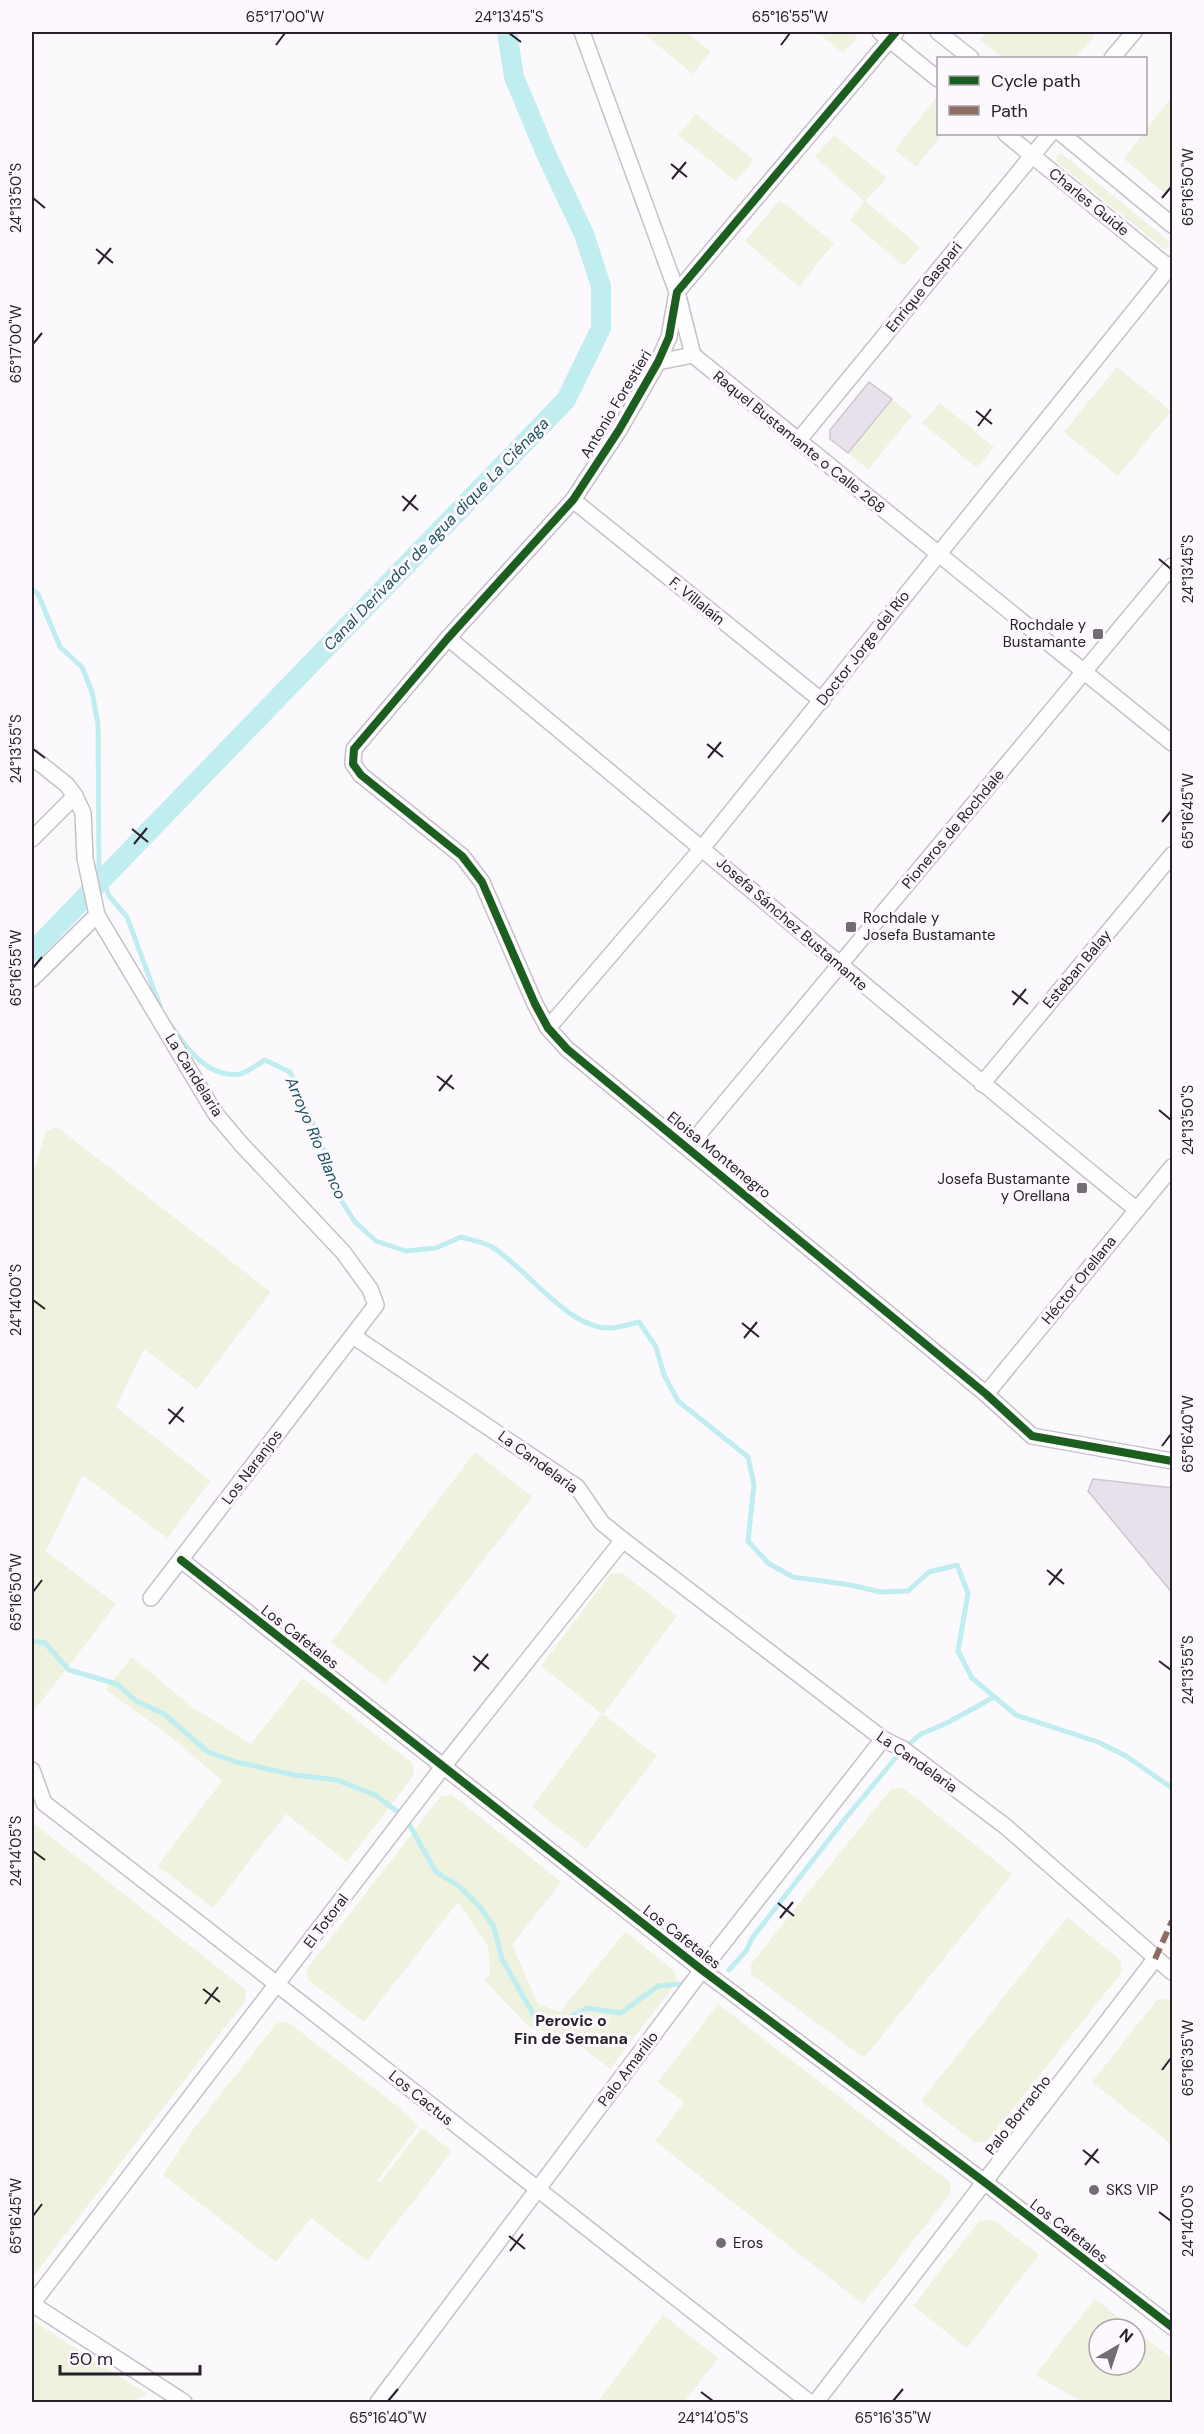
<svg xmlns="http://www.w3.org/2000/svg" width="1204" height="2434" viewBox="0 0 1204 2434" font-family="'DM Sans',sans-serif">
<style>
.green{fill:#eef2de}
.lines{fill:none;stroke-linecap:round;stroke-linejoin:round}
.stream{stroke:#bfedf0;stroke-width:5}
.canal{stroke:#bfedf0;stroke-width:20}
.building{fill:#e8e1ec;stroke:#ccc8ce;stroke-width:1.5}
.minor-casing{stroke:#c6c1c8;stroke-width:18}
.minor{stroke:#fffeff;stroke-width:15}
.quiet{stroke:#8d6e63;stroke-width:6;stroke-dasharray:12 6;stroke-linecap:butt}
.cycleway-casing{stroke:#fdf8fe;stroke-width:11}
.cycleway{stroke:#1b5e20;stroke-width:8}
.ticks{fill:none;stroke:#28212c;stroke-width:2}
.poi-dot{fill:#726d75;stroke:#fdf8fe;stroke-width:2}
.labels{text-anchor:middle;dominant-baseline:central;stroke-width:6;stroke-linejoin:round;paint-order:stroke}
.street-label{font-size:15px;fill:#28212c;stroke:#fdf8fe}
.poi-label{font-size:15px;fill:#28212c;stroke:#fdf8fe;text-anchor:start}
.water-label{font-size:16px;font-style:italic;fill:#1b5558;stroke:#fdf8fe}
.neighbourhood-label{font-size:16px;font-weight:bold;fill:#28212c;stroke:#fdf8fe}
.neatline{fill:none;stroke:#28212c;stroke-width:2}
.ticks-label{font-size:15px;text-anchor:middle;fill:#28212c}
</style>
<rect width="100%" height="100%" fill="#fcf9fd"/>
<g class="green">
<path d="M642,32h44l25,20 -18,22z"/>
<path d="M817,32h38l1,7 -13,14z"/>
<path d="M987,32h111l-23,26h-72l-23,-18z"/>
<path d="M938,95v39h4l-26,33 -21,-17z"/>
<path d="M1170,99l2,2v87l-5,7 -43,-36z"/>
<path d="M696,114l58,46 -18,21 -58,-46z"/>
<path d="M834,135l53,43 -22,23 55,46 -16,19 -54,-46 14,-19 -49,-44z"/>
<path d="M1058,154h4l108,88 -3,7h-3l-108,-88z"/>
<path d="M780,200l54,43 -35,44 -54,-46z"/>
<path d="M1117,367l54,44 -53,65 -54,-44z"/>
<path d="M892,399l20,17 -44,53 -20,-16z"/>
<path d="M940,403l54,44 -17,21 -55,-45z"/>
<path d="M57,1127l214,165 -74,97 -53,-40 -28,58 95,74 -44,57 -84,-63 -37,76 70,53 -84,110v-537l14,-46z"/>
<path d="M475,1452l58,45 -147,187 -55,-42z"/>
<path d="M622,1573l55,43 -74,98 54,42 -71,93 -54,-42 70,-93 -61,-48 69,-92z"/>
<path d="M132,1657l60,50 59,37 52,-66 110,86 1,11 -67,87 -61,-48 -73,94 -55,-42 64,-85 -52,-45 -64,-46z"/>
<path d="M903,1788l109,86 -148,184 -113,-84v-10l140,-175z"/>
<path d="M452,1795l109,87 -49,63 26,59 22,8 65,-80 50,39 2,11 -67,87 -35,-28 -46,-14 -44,-46 5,-8 -2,-27 -30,-44 -94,120 -56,-42 -1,-11 134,-173z"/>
<path d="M32,1822l213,167 1,11 -214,278z"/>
<path d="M1067,1917l54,44 1,11 -136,170 -11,1 -54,-42z"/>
<path d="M1169,1999l3,3v143l-80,-63 65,-82z"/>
<path d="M718,2004l232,178 1,11 -88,111 -208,-163 29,-39 -26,-20z"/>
<path d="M288,2022l109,84 21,20 -41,55 3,1 42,-54 30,23 -85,110 -56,-43 -35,44 -113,-87 31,-47 83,-105z"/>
<path d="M994,2220l45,35 -72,93 -54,-42 66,-85z"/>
<path d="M1095,2299l39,30h-35v36h36v-35l37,28v44h-89l-48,-27z"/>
<path d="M663,2315l55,43 -34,44h-86z"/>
<path d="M32,2320l115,74 -15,8h-100z"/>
</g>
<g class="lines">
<g class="stream">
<path d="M32,589l6,5 22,53 22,20 10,25 6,32 1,145 10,27 18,21 33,89"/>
<path d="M172,1027c15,22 37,52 68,47 8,-2 18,-10 25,-14l25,12 30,67 19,58 16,25 21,19 30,10 30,-3 25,-11c10,3 22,5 31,10 34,20 77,84 120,81 9,-1 18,-4 27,-6l17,25 8,28 14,26 70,56 6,28 -6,56 20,22 25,14 58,8 29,7 28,-1 21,-19 28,-7 11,28 -10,58 14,27 44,37 82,27 28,14 46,32"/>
<path d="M32,1641l13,2 24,27 48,14 19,17 28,13 44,38 28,10 59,13 42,5 38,15 30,22 31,55 24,15 19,19 15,21 8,32 33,58 15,7 11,-2 26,-14 34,5 37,-27 22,-2"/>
<path d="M729,1970l17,-19 7,-14 92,-118 58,-70 18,-15 26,-11 47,-26"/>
</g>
<path class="canal" d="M32,952l534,-552 35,-72v-42l-17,-52 -37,-78 -33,-79 -7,-45"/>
</g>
<g class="building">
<path d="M869,382l23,17 -44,54 -18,-14v-9z"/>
<path d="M1093,1479l80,9v106l-85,-103z"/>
</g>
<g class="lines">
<g class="minor-casing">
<g id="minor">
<path d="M582,32l95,260 16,63 479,388"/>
<path d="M880,32l58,47"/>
<path d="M896,32l-219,260 -8,45 -11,25 -39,68 -46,70 -125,138 -94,111 -1,15 8,11 101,81 20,26 53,122 13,24 19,21 419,345 46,42 140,25"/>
<path d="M938,32l33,26"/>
<path d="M1112,58l22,-26"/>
<path d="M1006,134l166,136"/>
<path d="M1062,134l110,91"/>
<path d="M658,362l35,-7"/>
<path d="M798,441l252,-307"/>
<path d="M573,500l249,201"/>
<path d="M448,638c230,189 457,383 689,572"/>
<path d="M32,757l35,28 8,11 8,17 2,45 12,57 118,198 27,32 101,107 27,37 6,16 -225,293"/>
<path d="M32,839l43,-43"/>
<path d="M32,979l65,-64"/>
<path d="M548,1028l155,-181 469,-583"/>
<path d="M982,1084l190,-229"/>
<path d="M688,1147l484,-581"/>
<path d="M353,1336l224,151 25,36 21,17 260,199 20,10 102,77 167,146"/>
<path d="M986,1394l186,-227"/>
<path d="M181,1560l521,410 281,211 189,146"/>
<path d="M32,1770l12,33c257,198 510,400 765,599"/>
<path d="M32,2304l410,-536 181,-228"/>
<path d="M32,2304l152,98"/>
<path d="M378,2402l324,-432 181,-231"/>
<path d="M816,2402l339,-443"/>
</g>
</g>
<use href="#minor" class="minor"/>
<path class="quiet" d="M1155,1959l17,-38"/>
<g class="cycleway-casing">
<g id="cycleway">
<path d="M896,32l-219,260 -8,45 -11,25 -39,68 -46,70 -125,138 -94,111 -1,15 8,11 101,81 20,26 53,122 13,24 19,21 419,345 46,42 140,25"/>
<path d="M181,1560l521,410 281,211 189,146"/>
</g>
</g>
<use href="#cycleway" class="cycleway"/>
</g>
<path class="ticks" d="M509,33l12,9M276,45l9,-12M781,45l9,-12M671,164l16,13M672,179l14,-17M33,198l12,10M1162,198l9,-11M96,249l17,14M98,264l13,-16M33,344l9,-11M976,411l16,13M978,426l13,-17M402,496l16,14M403,511l13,-16M1159,559l12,10M707,744l16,13M33,749l12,9M708,758l13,-16M1162,822l9,-11M132,829l16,13M134,844l13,-16M33,968l9,-11M1012,991l16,13M1013,1005l13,-16M437,1076l17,13M439,1091l13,-16M1159,1110l12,10M33,1300l12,9M742,1323l17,14M744,1338l13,-16M168,1409l16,13M169,1424l14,-17M1162,1446l9,-12M1047,1570l17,14M1049,1585l13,-16M33,1592l9,-12M473,1656l16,13M1159,1661l12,9M474,1671l14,-17M33,1851l12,9M778,1903l16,13M780,1918l13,-16M203,1989l17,13M205,2004l13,-17M1162,2070l9,-12M1083,2150l16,13M1085,2165l13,-16M1159,2212l12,9M33,2216l9,-12M509,2236l16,13M510,2251l13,-17M701,2392l12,9M388,2401l10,-12M893,2401l10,-12"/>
<g class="poi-dot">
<rect x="1092" y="628" width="12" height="12" rx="3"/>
<rect x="845" y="921" width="12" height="12" rx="3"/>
<rect x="1076" y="1182" width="12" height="12" rx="3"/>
<circle cx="1094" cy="2190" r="6"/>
<circle cx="721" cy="2243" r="6"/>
</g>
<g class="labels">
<g class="street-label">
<text transform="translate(1089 202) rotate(39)">Charles Guide</text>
<text transform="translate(924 287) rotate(-51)">Enrique Gaspari</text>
<text transform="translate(616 404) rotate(-59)">Antonio Forestieri</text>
<text transform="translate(799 442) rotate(39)">Raquel Bustamante o Calle 268</text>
<text transform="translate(697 601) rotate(39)">F. Villalaín</text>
<text transform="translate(863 648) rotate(-52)">Doctor Jorge del Río</text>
<text transform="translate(953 829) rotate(-50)">Pioneros de Rochdale</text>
<text transform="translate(792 924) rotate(41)">Josefa Sánchez Bustamante</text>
<text transform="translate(1077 969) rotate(-50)">Esteban Balay</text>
<text transform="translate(194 1075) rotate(58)">La Candelaria</text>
<text transform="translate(719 1155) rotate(39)">Eloisa Montenegro</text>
<text transform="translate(1079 1280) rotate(-51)">Héctor Orellana</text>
<text transform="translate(538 1462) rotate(36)">La Candelaria</text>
<text transform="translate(252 1467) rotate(-53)">Los Naranjos</text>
<text transform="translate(300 1637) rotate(38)">Los Cafetales</text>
<text transform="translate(917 1762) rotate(35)">La Candelaria</text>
<text transform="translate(326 1921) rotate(-53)">El Totoral</text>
<text transform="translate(682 1937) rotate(38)">Los Cafetales</text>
<text transform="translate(628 2069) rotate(-53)">Palo Amarillo</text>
<text transform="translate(421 2098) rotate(39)">Los Cactus</text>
<text transform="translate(1018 2115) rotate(-52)">Palo Borracho</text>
<text transform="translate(1069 2231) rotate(38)">Los Cafetales</text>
</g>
<g class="poi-label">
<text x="1086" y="625" text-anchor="end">Rochdale y<tspan x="1086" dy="17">Bustamante</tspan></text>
<text x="863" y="918">Rochdale y<tspan x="863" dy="17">Josefa Bustamante</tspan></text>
<text x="1070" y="1179" text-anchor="end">Josefa Bustamante<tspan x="1070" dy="17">y Orellana</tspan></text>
<text x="1106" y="2190">SKS VIP</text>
<text x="733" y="2243">Eros</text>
</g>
<g class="water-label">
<text transform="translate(436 534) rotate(-46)">Canal Derivador de agua dique La Ciénaga</text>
<text transform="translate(316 1138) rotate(67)">Arroyo Río Blanco</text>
</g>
<g class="neighbourhood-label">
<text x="571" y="2020">Perovic o<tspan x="571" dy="18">Fin de Semana</tspan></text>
</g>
</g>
<rect width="1204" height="2434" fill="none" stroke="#fdf8fe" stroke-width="66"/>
<rect x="937" y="57" width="210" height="78" fill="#fdf8fe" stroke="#a8a2aa" stroke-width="1.5"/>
<rect x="949" y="76" width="30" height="9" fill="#1b5e20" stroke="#a8a2aa" stroke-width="1.5"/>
<text x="991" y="87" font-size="18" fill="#28212c">Cycle path</text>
<rect x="949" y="106" width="30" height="9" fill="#8d6e63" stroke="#a8a2aa" stroke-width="1.5"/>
<text x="991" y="117" font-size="18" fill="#28212c">Path</text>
<g transform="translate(1117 2347) rotate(39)"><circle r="28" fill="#fdf8fe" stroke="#a8a2aa" stroke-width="1.5"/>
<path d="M0-4.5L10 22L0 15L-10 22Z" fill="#726d75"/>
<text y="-9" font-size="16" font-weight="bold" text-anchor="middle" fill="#28212c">N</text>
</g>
<path d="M60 2365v9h140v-9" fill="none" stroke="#28212c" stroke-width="3"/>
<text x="69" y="2365" font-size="18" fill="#28212c" stroke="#fdf8fe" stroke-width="4.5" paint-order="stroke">50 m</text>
<rect x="33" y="33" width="1138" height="2368" class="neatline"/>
<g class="ticks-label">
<text x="285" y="22">65°17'00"W</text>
<text x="509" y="22">24°13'45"S</text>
<text x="790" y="22">65°16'55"W</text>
<text transform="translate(1188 187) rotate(-90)" y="5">65°16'50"W</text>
<text transform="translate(16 198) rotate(-90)" y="5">24°13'50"S</text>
<text transform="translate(16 344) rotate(-90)" y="5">65°17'00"W</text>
<text transform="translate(1188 569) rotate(-90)" y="5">24°13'45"S</text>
<text transform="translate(16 749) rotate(-90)" y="5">24°13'55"S</text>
<text transform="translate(1188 811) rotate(-90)" y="5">65°16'45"W</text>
<text transform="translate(16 968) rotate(-90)" y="5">65°16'55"W</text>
<text transform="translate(1188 1120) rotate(-90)" y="5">24°13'50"S</text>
<text transform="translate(16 1300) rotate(-90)" y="5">24°14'00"S</text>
<text transform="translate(1188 1434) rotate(-90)" y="5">65°16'40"W</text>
<text transform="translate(16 1592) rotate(-90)" y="5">65°16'50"W</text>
<text transform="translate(1188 1670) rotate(-90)" y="5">24°13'55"S</text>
<text transform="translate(16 1851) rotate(-90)" y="5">24°14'05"S</text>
<text transform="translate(1188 2058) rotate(-90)" y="5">65°16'35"W</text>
<text transform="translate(16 2216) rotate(-90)" y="5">65°16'45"W</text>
<text transform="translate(1188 2221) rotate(-90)" y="5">24°14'00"S</text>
<text x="388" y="2423">65°16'40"W</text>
<text x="713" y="2423">24°14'05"S</text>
<text x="893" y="2423">65°16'35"W</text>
</g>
</svg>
